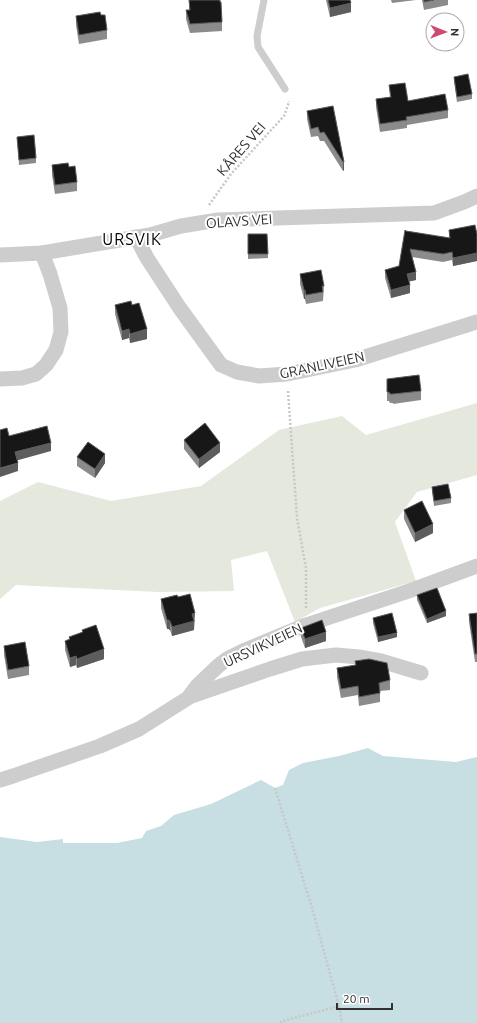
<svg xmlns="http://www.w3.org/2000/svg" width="477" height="1023" viewBox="0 0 477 1023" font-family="Ubuntu,sans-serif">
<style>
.green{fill:#e5e8dd}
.water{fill:#c7dee2}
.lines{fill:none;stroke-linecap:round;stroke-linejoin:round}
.path{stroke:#c7c7c7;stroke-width:2.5;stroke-dasharray:2 2;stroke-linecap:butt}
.lane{stroke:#cdcdcd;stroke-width:7}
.street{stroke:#cdcdcd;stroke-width:15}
.wall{fill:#8b8b8b}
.shaded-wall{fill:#5d5d5d}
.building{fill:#171717;stroke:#5d5d5d}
.labels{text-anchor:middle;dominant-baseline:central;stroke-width:4;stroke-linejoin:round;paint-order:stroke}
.street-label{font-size:14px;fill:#303030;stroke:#fff}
.quarter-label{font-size:16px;letter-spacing:1px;fill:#000;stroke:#fff}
</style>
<rect width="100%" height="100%" fill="#fff"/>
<path class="green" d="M477,403v72l-60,17 -22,30 21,59 -96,27 -25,14 -28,-71 -36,9 3,31 -76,1 -142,-7 -16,14v-98l38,-19 73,19 90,-15 78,-56 63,-14 24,19z"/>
<path class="water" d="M368,748l15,8 73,6 21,-5v266h-477v-186l37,5 26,-3v4h54l25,-5 4,-7 15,-5 13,-11 37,-11 50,-24 14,8 8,-3 6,-15 14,-7 36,-7z"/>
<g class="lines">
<g class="path">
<path d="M209,205l22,-31 53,-58 5,-14v-1"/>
<path d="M288,391l9,127 9,50v41"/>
<path d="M275,788l37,120 27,98 3,17"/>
<path d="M280,1023l3,-2 56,-15"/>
</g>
<path class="lane" d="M264,0l-7,36 1,11 27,42"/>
<g class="street">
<path d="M136,237l11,21 32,49 42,58 16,7 22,4 28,-2 68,-14 122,-38"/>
<path d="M0,255l42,-2 108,-18 31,-9 37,-6 216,-7 30,-11 13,-6"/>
<path d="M0,379l22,-1 14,-4 10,-9 10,-15 5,-18 -1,-24 -10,-34 -8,-21"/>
<path d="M189,697l81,-28 32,-10 34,-4 23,2 22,4 40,12"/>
<path d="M0,780l13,-4 87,-30 39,-17 49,-31 9,-12 21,-20 9,-7 16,-8 63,-26 103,-34 68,-25"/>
</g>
</g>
<g class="wall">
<path d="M189,0h31l2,22v9l-32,2 -4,-14v-9h3z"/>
<path d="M326,0h24l1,12 -21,5z"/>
<path d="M391,0h25l-24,3z"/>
<path d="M422,0h26v5l-24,5z"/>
<path d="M101,15l6,15v9l-28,5 -3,-19v-9z"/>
<path d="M454,77l18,17v5l-15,3 -3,-21z"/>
<path d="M389,85l19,16 40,9v8l-41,7v3l-27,4 -4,-25v-8l14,-2z"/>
<path d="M333,106l11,56v8l-1,1 -19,-30h-4l-2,-5 -7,1 -4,-18v-8z"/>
<path d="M17,137l19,21v5l-17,2z"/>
<path d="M52,165l25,17v9l-22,3 -3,-19z"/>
<path d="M449,230l28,4v27l-24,5 -1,-6 -9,2 -31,-5 4,23 -7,1 1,12 -19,5 -6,-20v-8l14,-4 7,-35 43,7z"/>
<path d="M248,234h19l1,24 -20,1z"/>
<path d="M300,274l24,12 -1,15 -17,3 -1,-5h-1l-4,-15z"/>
<path d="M115,305h17l15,34 -17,4 -1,-5 -7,2 -7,-26z"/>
<path d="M421,391v9l-28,4v-1h-3l-1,-2h-2v-9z"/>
<path d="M184,440l36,12 -21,16 -15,-19z"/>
<path d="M77,457l28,6 -10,15 -18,-12z"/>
<path d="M432,487l19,11v5l-17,3 -2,-15z"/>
<path d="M404,510l29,23 -18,9 -11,-23z"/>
<path d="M417,595l29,21 -19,7 -10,-23z"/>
<path d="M178,597l17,25h-1v8l-22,6 -2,-6h-1v-1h-2l-6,-21v-9z"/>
<path d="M477,613v49h-2l-6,-40v-8z"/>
<path d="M373,618l24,19 -19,5 -5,-19z"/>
<path d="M301,628l25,13 -21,7 -4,-11z"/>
<path d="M82,630l22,29 -27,9 -1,-3 -6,2 -5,-17v-9l4,-1v-3l13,-5z"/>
<path d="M4,646l25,20v9l-21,4 -4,-24z"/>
<path d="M355,661l35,19v10l-10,1v11l-21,4 -1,-11 -17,3 -4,-21v-9l18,-3z"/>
</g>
<g class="shaded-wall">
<path d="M351,3v9l-21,5v-9z"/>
<path d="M343,162h1v8l-1,1z"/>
<path d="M477,253v8l-24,5v-8z"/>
<path d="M416,272v8l-9,2v-8z"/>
<path d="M410,285v8l-19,5v-8z"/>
<rect x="304" y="290" width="1" height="9"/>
<path d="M129,329v9l-7,2v-9z"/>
<path d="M147,329v10l-17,4v-9z"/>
<path d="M51,443v8l-36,10v-9z"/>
<path d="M220,443v9l-21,16v-9z"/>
<path d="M105,454v9l-10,15v-9z"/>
<path d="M18,463v8l-18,6v-9z"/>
<path d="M433,524v9l-18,9v-9z"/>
<path d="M446,611v5l-19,7v-4z"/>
<path d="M195,613l-1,17 -22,6v-9l20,-13z"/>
<rect x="167" y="620" width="2" height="9"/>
<rect x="169" y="621" width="1" height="9"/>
<path d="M326,632v9l-21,7v-9z"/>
<path d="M397,633v4l-19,5v-5z"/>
<path d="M104,649v10l-27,9v-9z"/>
<path d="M76,656v9l-6,2v-9z"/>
</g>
<g class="building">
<path d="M189,0h31v2h1l1,20 -32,2 -4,-14h4z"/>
<path d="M328,0h22l1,3 -21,5z"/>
<path d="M424,0h10l-10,2z"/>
<path d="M100,12l1,3h4l2,15 -28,5 -3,-19z"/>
<path d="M468,74l4,20 -15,3 -3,-20z"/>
<path d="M405,83l3,18 37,-7 3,16 -42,7 1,3 -27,4 -4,-25 15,-2 -2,-12z"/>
<path d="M333,106l11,56h-1l-19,-30 -4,1 -2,-6 -7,2 -4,-18z"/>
<path d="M34,135l2,23 -17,2 -2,-23z"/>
<path d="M68,163l1,4 6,-1 2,16 -22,3 -3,-20z"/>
<path d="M475,225l2,9v19l-24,5 -1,-6 -9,2 -33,-5 6,23 -9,2 3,11 -19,5 -6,-20 14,-4 6,-36 1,1 44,7 -1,-8z"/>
<path d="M248,234h19l1,20h-20z"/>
<path d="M321,270l3,16h-2l1,6 -17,3 -1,-5h-1l-4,-16z"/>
<path d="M131,301l1,4 7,-2 8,26 -17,5 -1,-5 -7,2 -7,-26z"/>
<path d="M419,375l2,16 -28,3h-3l-1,-2h-2v-13z"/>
<path d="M205,423l15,20 -21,16 -15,-19z"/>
<path d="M47,426l4,17 -36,9 3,11 -18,5v-38l7,-2 2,8z"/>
<path d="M88,442l17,12 -10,15 -18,-12z"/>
<path d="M448,484l3,14 -17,3 -2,-14z"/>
<path d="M422,501l11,23 -18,9 -11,-23z"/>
<path d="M437,588l9,23 -19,8 -10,-24z"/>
<path d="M190,594l5,19 -3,1 2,7 -22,6 -2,-6h-1v-1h-2l-6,-21 16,-4 1,2z"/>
<path d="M392,613l5,20 -19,4 -5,-19z"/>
<path d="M477,613v41h-2l-6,-40z"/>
<path d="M322,620l4,12 -21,7 -4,-11z"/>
<path d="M96,625l8,24 -27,10 -1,-3 -6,2 -5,-17 5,-2 -1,-2 14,-5 -1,-2z"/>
<path d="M25,642l4,24 -21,4 -4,-24z"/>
<path d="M369,659l18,4 3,17 -11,3 1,10 -21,4 -1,-11 -17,3 -4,-21 19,-3 -1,-4z"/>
</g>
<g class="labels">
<g class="street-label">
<text transform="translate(241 149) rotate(-49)">KÅRES VEI</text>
<text transform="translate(239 221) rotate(-4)">OLAVS VEI</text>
<text transform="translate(322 365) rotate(-12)">GRANLIVEIEN</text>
<text transform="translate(263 645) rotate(-25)">URSVIKVEIEN</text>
</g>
<g class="quarter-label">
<text x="132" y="239">URSVIK</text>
</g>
</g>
<g transform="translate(445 32) rotate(91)"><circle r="19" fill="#ffffff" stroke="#acacac"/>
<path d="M0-3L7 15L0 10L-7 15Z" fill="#cf4a70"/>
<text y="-6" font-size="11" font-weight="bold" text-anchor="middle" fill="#303030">N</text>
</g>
<path d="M337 1003v6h55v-6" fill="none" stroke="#303030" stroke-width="2"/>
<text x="343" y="1003" font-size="12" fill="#303030" stroke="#ffffff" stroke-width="3" paint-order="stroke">20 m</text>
</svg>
